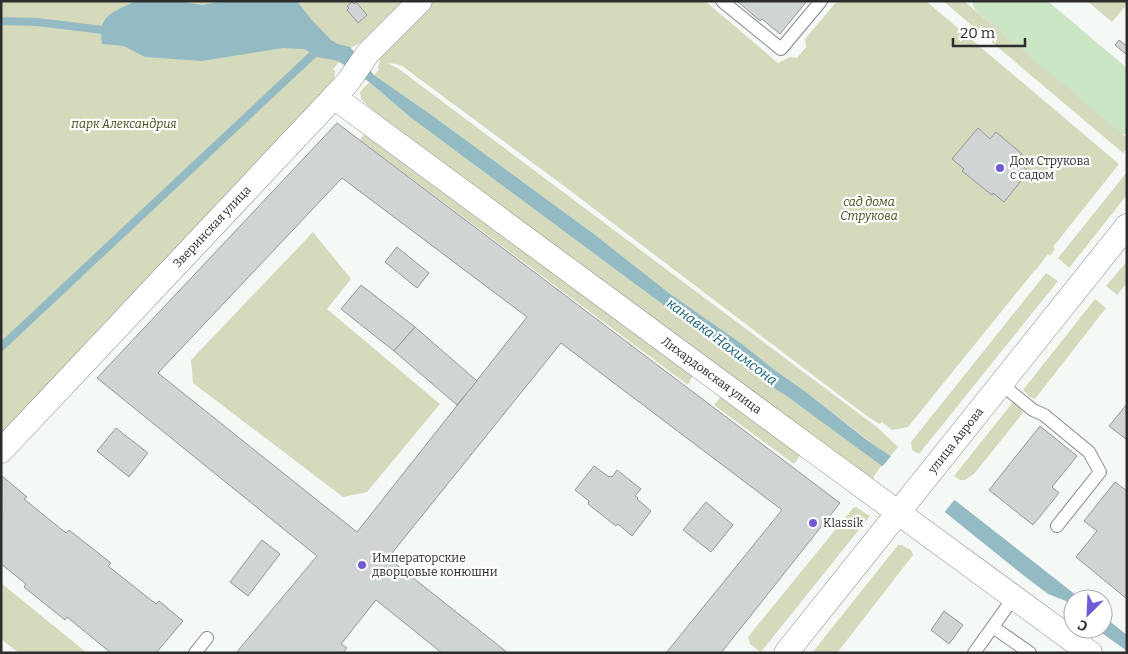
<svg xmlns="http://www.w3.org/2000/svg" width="1128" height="654" viewBox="0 0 1128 654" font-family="Bitter,serif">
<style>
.green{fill:#d6dabc}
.water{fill:#94bac3}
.pier{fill:#f5f9f6}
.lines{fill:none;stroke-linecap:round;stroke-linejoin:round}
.stream{stroke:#94bac3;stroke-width:8}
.building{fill:#d0d4d4;stroke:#939897;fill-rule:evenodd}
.service-casing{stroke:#848886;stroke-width:14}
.minor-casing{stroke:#848886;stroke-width:25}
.primary-casing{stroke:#d5d5d5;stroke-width:29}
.service{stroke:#fff;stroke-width:12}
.minor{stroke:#fff;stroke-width:24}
.primary{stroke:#cae6c2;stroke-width:28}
.poi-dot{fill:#725ad4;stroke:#fff;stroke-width:2}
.labels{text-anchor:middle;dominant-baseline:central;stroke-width:4.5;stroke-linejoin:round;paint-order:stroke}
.park-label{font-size:12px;font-style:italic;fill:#444814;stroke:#fff}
.poi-label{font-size:12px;fill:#2c2d2c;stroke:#fff;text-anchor:start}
.street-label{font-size:12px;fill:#2c2d2c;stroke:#fff}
.water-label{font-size:14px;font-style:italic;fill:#0f5e6c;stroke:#fff}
</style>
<rect width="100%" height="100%" fill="#f5f9f6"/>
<g class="green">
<path d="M1,1h409l-33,33 -25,13 -19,22 2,2 -1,12 -39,42 -294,308z"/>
<path d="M428,1h277l73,62 12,-6 7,1 9,-11 -1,-8 32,-38h89l193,163 -66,83 2,2 -5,7 -2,-2 -12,16h-1l-127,157 -16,3 -10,-8 -2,2 -12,-7 -300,-228 -166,-123 -6,-2 -8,-1 11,6 478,358 21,20 -8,10 -84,-65 -30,-21 -34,-27 -73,-51 -75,-59 -161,-118 -59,-41 5,-5 -1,-2 4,-18z"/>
<path d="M943,1h21l163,137v10l-4,5z"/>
<path d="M1087,1h40v3l-15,18z"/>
<path d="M369,82l41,35 294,218 62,48 22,14 94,68 -8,11v2l-3,1 -501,-367 1,-3 -10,-10 -1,-7z"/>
<path d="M366,131l328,242 -6,12 -328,-245z"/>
<path d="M1127,172v23l-58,73 -11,-10z"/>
<path d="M313,232l38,47 -24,30 113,95 -73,88 -24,5 -150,-114 -2,-23z"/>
<path d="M1127,261v22l-10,12 -11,-9z"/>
<path d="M1046,273l12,8 -139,173 -7,-4 -1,-8z"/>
<path d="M1095,299l11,9 -71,91 -5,-2 -7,-7z"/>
<path d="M723,394l79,59 -8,11 -80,-59z"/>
<path d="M1013,402l8,7 2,4 -49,61 -9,6h-5l-6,-4z"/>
<path d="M856,507l14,9 -109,136 -11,-8 -2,-7 105,-129z"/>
<path d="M898,545h4l9,5 2,5 -76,98h-25z"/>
<path d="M1,583l86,70h-68l-18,-14z"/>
</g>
<g class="water">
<path d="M136,1h43l23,4 22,-4h73l14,18 20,21 7,4 12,3 24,28 59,41 161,118 75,59 73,51 34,27 30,21 61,48 89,61 125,98h-8v8l-7,-6 -18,-7 -25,-19 -77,-62 -158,-116 -22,-14 -62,-48 -294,-218 -41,-35 -31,-21 -20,-4 -14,-8 -21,-1 -81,13 -57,-4 -21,-11 -22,-2c-5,-29 11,-32 34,-43z"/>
<path d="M1103,616l24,19v16l-31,-22h7z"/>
</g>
<path class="pier" d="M892,455l64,43 -13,16 -62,-46z"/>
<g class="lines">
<g class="stream">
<path d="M1,21l36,1 74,9"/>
<path d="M1,347l320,-300"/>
</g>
</g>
<g class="building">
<path d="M737,1h70l-27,33 -18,-15 -2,2z"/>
<path d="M352,2l2,2 2,-2 11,13 -9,8 -11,-13 2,-2 -2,-2z"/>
<path d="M1119,40l8,6v9l-12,-10z"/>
<path d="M337,123l503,380 -119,150h-55l116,-143 -221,-167 -173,215 120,95h-66l-66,-53 -35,44 6,4 -4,5h-107l81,-97 -220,-178zM342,178l185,139 -170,215 -199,-159z"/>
<path d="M978,128l12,11 6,-7 26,22 -5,7 12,10 -25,31 -11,-9 -1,2 -30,-24 2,-2 -12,-10z"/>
<path d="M397,247l32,26 -12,15 -32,-26z"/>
<path d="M361,285l54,42 -21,24 -53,-42z"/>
<path d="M415,327l62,54 -20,24 -63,-54z"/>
<path d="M1127,404v36l-18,-14z"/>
<path d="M1040,426l37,30 -25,31 7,6 -26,32 -44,-35z"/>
<path d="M116,428l32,25 -19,24 -32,-26z"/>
<path d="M594,466l15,11 1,-1 2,1 5,-7 24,19 -6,7 3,2 -1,1 14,12 -19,25 -14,-12 -2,2 -28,-22 1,-3 -14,-11z"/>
<path d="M2,476l25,21 -3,2 42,34 3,-3 42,33 -3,3 48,38 3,-3 24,20 -27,32h-45l-44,-36 -2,3 -41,-33 2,-3 -25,-20z"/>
<path d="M1115,482l12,9v108l-51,-42 21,-26 -13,-10z"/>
<path d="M706,502l27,23 -22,27 -28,-22z"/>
<path d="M262,540l18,14 -32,42 -18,-14z"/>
<path d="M944,611l19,14 -14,19 -18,-14z"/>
</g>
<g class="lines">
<g class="service-casing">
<g id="service">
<path d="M722,1l59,48 40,-48"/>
<path d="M1001,384l32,26 11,5 45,37 11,20 -43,54"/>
<path d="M993,627l37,26"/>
<path d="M195,653l12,-15"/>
<path d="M974,653l40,-56"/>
</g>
</g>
<g class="minor-casing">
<g id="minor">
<path id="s1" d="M334,97l476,351 280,205"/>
<path id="s2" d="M1,451l333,-354 14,-15 20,-29 52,-52"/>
<path id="s3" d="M786,653l341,-427"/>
</g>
</g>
<g class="primary-casing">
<g id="primary">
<path d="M987,1l140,119"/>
<path d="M1025,1l102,86"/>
</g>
</g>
<use href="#service" class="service"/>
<use href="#minor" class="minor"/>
<use href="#primary" class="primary"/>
</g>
<g class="poi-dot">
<circle cx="1000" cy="168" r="5"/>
<circle cx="813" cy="523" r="5"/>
<circle cx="362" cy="565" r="5"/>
</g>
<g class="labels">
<g class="park-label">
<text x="124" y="124">парк Александрия</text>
<text x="869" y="202">сад дома<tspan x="869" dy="14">Струкова</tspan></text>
</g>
<g class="poi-label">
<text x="1010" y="161">Дом Струкова<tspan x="1010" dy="14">с садом</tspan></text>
<text x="823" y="523">Klassik</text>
<text x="372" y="558">Императорские<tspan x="372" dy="14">дворцовые конюшни</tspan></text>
</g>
<g class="street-label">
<text stroke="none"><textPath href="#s2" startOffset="308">Зверинская улица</textPath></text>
<text stroke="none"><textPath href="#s1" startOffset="469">Лихардовская улица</textPath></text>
<text stroke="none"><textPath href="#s3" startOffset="272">улица Аврова</textPath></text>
</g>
<g class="water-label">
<text transform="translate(722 342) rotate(37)">канавка Нахимсона</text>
</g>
</g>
<rect width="1128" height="654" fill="none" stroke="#2c2d2c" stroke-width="5"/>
<g transform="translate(1088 614) rotate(204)"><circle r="24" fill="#ffffff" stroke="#ababab"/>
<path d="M0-4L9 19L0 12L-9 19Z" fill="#725ad4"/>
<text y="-8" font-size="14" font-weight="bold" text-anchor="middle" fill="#2c2d2c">С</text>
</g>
<path d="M953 38v8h72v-8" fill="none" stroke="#2c2d2c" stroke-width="2.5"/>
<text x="960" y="38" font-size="15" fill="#2c2d2c" stroke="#ffffff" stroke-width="4" paint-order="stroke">20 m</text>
</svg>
